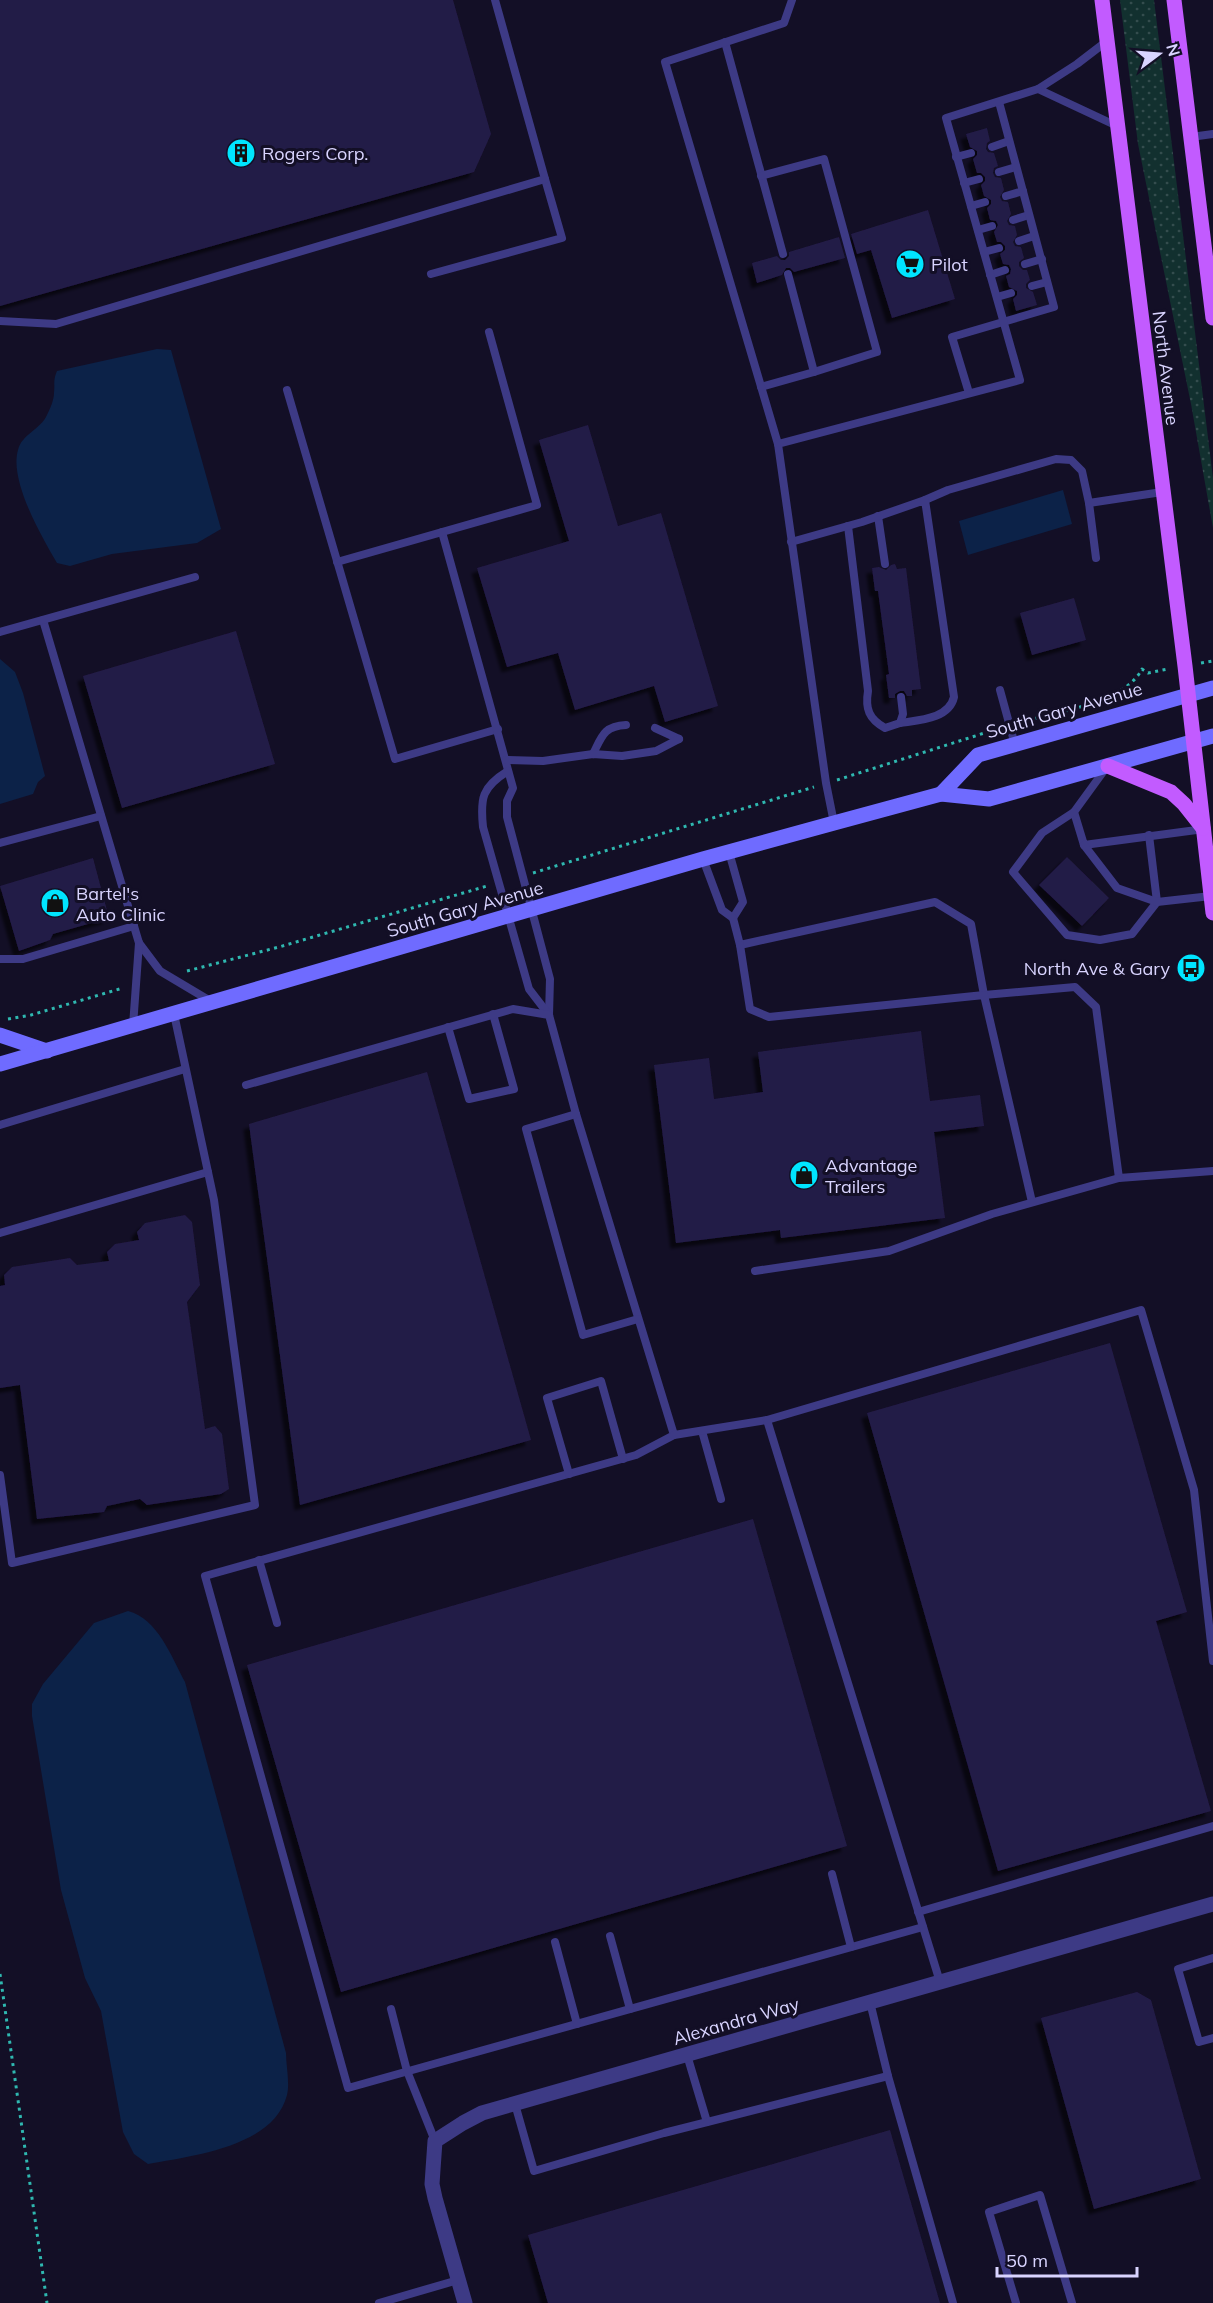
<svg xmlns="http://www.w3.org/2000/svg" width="1213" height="2303" viewBox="0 0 1213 2303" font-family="Mulish,sans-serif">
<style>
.grass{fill:url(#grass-dots)}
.water{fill:#0c2248}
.building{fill:#241b47;filter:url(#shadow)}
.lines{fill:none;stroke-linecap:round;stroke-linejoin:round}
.path{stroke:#2fb8b0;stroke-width:3;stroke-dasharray:3 4.5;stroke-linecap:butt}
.lane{stroke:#3d3a85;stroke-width:8}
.street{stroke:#3d3a85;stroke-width:15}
.secondary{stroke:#6f6bff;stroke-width:15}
.primary{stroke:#c25bff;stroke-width:15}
.labels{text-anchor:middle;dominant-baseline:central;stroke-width:6;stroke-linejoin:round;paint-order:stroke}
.poi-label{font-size:18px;fill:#d9d4ff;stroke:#130f26;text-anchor:start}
.street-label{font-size:18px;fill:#d9d4ff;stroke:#130f26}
</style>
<defs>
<pattern id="grass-dots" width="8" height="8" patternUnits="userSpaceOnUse" patternTransform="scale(1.5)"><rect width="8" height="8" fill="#12302f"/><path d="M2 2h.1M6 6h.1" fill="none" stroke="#344d4e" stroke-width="1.8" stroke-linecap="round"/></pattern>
<filter id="shadow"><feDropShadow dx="-5.5" dy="5.5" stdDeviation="1.5" flood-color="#0009"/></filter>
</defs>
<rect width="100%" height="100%" fill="#130f26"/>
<path class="grass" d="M1120,0h34l59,478v50l-22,-124 -53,-260z"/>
<g class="water">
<path d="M157,349l14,1 50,179 -24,14 -85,11 -42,12 -13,-3c-15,-26 -48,-82 -39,-113 4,-16 22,-20 29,-35 3,-6 7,-15 7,-22 1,-9 -1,-13 3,-22z"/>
<path d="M1063,490l9,34 -104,31 -9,-34z"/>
<path d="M0,659l15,13 8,21 22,83 -7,6 -5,12 -33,10z"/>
<path d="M128,1611c30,8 43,45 57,71l101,371c0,13 4,30 1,42 -13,52 -96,61 -139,69l-14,-10 -11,-22 -22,-121 -16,-33 -24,-88 -29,-174v-12l11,-20 51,-61z"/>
</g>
<g class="building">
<path d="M0,0h453l38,134 -17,38 -474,134z"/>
<path d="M987,128l3,13 -3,2 -1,6 2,3 6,1 4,13 -4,2 -1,5 2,4 6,1 3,12 -4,7 2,4 6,1 3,12 -4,7 2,4 6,1 2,9 -4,7 2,4 6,1 3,11 -5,4v4l4,4h4l3,10 -4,4v4l7,4 4,13 -21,6 -3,-12 4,-4v-4l-8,-4 -3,-11 4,-2 1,-5 -2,-4 -6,-1 -3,-10 5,-4v-4l-4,-4h-4l-3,-10 4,-7 -2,-4 -6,-1 -3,-12 4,-4v-4l-7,-4 -3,-11 4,-4v-4l-4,-4h-4l-4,-14 4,-4v-4l-7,-4 -4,-13z"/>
<path d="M928,210l27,89 -63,19 -21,-68 -14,4 -6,-20z"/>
<path d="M839,237l6,21 -51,14 -4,-4h-4l-4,7 -25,8 -5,-20 25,-7 4,4h4l4,-4v-4z"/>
<path d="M588,425l30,101 43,-13 57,193 -53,16 -11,-36 -79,24 -17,-57 -51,14 -30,-99 92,-27 -30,-101z"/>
<path d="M895,564l2,5 9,-1 15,121 -9,1v6h-5l-3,-5h-4l-5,3v4h-6l-3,-23 3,-1 -11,-83h-3l-3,-23 7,-1 7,3 5,-5z"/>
<path d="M1074,598l12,42 -54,15 -12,-42z"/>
<path d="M236,631l39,133 -153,44 -39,-132z"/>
<path d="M1067,857l42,41 -27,28 -43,-41z"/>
<path d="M93,858l16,60 -56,16 -3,6 -31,11 -19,-65z"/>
<path d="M921,1031l9,70 50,-6 4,31 -50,6 11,86 -164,20 -1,-8 -104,13 -22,-178 55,-7 5,41 49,-7 -5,-40z"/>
<path d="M427,1072l104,368 -231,65 -51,-381z"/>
<path d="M185,1215l7,7 8,63 -13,17 18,127 10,-3 7,8 7,55 -8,5 -74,11 -7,-6 -33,7 -3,6 -67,7 -17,-134 -20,3v-102l5,-1 -1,-10 8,-8 58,-9 7,7 32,-4 -2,-9 8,-8 24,-4 -2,-8 8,-9z"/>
<path d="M1110,1343l77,269 -31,9 55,190 -213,60 -131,-458z"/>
<path d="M753,1519l94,327 -506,146 -94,-327z"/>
<path d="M1137,1992l14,8 50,179 -107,30 -53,-191z"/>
<path d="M890,2130l50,173h-392l-20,-68z"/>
</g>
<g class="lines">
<g class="path">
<path d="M1201,663l12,-2"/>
<path d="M1021,722c35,-10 104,-19 121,-53l6,4 20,-4"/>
<path d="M837,780l160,-51"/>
<path d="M533,873l281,-86"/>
<path d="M187,971l92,-24 208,-61"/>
<path d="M8,1019l23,-4 92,-27"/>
<path d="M0,1974l47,329"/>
</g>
<g class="lane">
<path d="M1107,41l-30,23 -39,25 79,37"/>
<path d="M725,42l58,212"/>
<path d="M1191,137l22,-3"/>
<path d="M992,147l17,-6"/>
<path d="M956,157l15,-4"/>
<path d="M999,172l17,-5"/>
<path d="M761,176l63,-17 53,193 -63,20"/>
<path d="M964,183l15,-4"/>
<path d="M1006,196l17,-5"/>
<path d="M971,206l14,-4"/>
<path d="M1013,220l16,-5"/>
<path d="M978,230l14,-4"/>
<path d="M1019,241l15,-5"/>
<path d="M984,252l15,-4"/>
<path d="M1025,264l17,-5"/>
<path d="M431,274l131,-36 -17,-59"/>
<path d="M990,275l15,-5"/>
<path d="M1032,286l15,-4"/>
<path d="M997,297l14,-4"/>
<path d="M0,321l56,3 489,-145 -50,-179"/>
<path d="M761,387l53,-15 -26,-98"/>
<path d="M287,390l108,369 103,-30"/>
<path d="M969,393l-17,-56 102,-30 -55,-205"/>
<path d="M778,444l-113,-382 119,-39 8,-23"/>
<path d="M925,500l23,-10 108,-31 15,1 11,11 7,32"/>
<path d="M878,516l7,48"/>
<path d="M848,526l20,165c-3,18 1,28 17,37l15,-5 3,-9 -2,-17"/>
<path d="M442,532l71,256 -6,13v16l43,162 -1,36"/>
<path d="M791,542l71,-20 63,-22 29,197c-5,22 -35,23 -54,26"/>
<path d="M1096,558l-7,-55 73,-11"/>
<path d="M337,562l200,-57 -48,-173"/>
<path d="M43,620l96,323 21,28 52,31"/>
<path d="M0,632l195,-55"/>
<path d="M1000,690l15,55"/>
<path d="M655,728l24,11"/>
<path d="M593,754c9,-18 11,-28 33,-29"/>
<path d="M506,760l37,1 50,-7 29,2 34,-5 23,-12"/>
<path d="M1106,768l-32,44 10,33 120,-16"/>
<path d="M508,771c-26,16 -28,27 -25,56l46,162 20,26"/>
<path d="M1074,812l-32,21 -29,39 54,63 33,5 32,-6 25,-32 -8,-67"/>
<path d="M834,823l-8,-40 -48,-339 242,-64 -74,-262 92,-29"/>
<path d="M0,843l101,-27"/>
<path d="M1084,845l33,43 40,14 54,-6"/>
<path d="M729,852l14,50 -10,16"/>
<path d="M703,859l19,51 11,8 7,27 195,-43 36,22 13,71 91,-8 21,20 23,171 94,-7"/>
<path d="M740,945l10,64 19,8 215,-22 48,207"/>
<path d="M0,959h23l111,-33"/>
<path d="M133,1026l6,-83"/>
<path d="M448,1027l21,72 45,-10 -21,-75"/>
<path d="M246,1085l267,-76 36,6 27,99 98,321 -38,20 -431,121 143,512 575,-161"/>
<path d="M576,1114l-50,15 57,206 55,-16"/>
<path d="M0,1125l185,-56"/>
<path d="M0,1233l208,-61"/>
<path d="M755,1271l134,-20 103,-37 127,-36"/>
<path d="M702,1431l19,68"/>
<path d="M674,1435l93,-15"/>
<path d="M569,1474l-22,-76 54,-17 22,78"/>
<path d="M0,1475l12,88 243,-58 -41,-305 -40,-186"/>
<path d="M259,1560l18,63"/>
<path d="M832,1874l19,73"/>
<path d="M918,1912l295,-86"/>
<path d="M610,1936l20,73"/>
<path d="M555,1942l22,82"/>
<path d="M1213,1958l-35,11 21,73 14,-4"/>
<path d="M940,1982l-173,-562 374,-110 53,180 19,171"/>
<path d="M391,2009l16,62 28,70"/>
<path d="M687,2055l20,67"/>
<path d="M888,2076l65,227"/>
<path d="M515,2104l19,67 130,-38 224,-57 -18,-74"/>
<path d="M379,2303l79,-23"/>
<path d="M1016,2303l-27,-91 51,-17 32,108"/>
</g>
<path class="street" d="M465,2303l-30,-105 -3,-14 3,-43 28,-18 19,-10 731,-209"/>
<g class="secondary">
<path d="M941,794l37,-39 235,-67"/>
<path d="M0,1035l47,16"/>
<path d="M0,1064l703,-205 131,-36 107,-29 48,5 224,-63"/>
</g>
<g class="primary">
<path d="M1102,0l83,666 28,247"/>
<path d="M1174,0l39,318"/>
<path d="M1108,766l63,26 13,12 19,24"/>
</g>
</g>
<defs>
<g id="building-disc" transform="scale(1.5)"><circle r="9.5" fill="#00e5ff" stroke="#130f26"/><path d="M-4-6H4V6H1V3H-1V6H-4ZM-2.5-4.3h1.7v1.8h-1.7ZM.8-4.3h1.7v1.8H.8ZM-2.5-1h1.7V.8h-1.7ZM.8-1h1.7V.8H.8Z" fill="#111"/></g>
<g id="supermarket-disc" transform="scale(1.5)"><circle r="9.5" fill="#00e5ff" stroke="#130f26"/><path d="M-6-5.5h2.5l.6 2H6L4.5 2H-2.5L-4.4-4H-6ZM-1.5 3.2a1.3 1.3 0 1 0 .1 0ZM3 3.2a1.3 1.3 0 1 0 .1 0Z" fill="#111"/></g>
<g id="shop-disc" transform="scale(1.5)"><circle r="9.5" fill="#00e5ff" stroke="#130f26"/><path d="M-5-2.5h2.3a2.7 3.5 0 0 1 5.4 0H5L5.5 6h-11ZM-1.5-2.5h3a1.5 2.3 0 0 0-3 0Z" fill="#111"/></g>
<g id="bus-disc" transform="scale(1.5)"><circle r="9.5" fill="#00e5ff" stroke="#130f26"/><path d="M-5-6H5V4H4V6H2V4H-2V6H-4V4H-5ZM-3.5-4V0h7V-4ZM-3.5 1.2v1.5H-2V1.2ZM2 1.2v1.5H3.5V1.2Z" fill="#111"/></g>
</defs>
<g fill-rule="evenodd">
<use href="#building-disc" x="241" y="153"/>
<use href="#supermarket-disc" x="910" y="264"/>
<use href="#shop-disc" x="55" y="903"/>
<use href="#bus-disc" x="1191" y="968"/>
<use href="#shop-disc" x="804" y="1175"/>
</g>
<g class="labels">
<g class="poi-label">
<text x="262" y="153">Rogers Corp.</text>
<text x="931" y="264">Pilot</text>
<text x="76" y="893">Bartel's<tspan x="76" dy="21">Auto Clinic</tspan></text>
<text x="1170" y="968" text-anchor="end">North Ave &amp; Gary</text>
<text x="825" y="1165">Advantage<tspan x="825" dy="21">Trailers</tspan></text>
</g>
<g class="street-label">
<text transform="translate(1166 368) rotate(83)">North Avenue</text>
<text transform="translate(1064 710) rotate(-16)">South Gary Avenue</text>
<text transform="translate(465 909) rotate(-16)">South Gary Avenue</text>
<text transform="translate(736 2021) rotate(-16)">Alexandra Way</text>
</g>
</g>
<g transform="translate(1159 54) rotate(74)" stroke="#130f26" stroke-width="4.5" paint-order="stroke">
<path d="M0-4.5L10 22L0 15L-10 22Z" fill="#d9d4ff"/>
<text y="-9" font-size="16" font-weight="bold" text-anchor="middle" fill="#d9d4ff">N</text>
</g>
<path d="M997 2267v9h140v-9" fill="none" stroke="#d9d4ff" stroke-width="3"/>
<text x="1006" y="2267" font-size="18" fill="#d9d4ff" stroke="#130f26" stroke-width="4.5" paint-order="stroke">50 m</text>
</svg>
